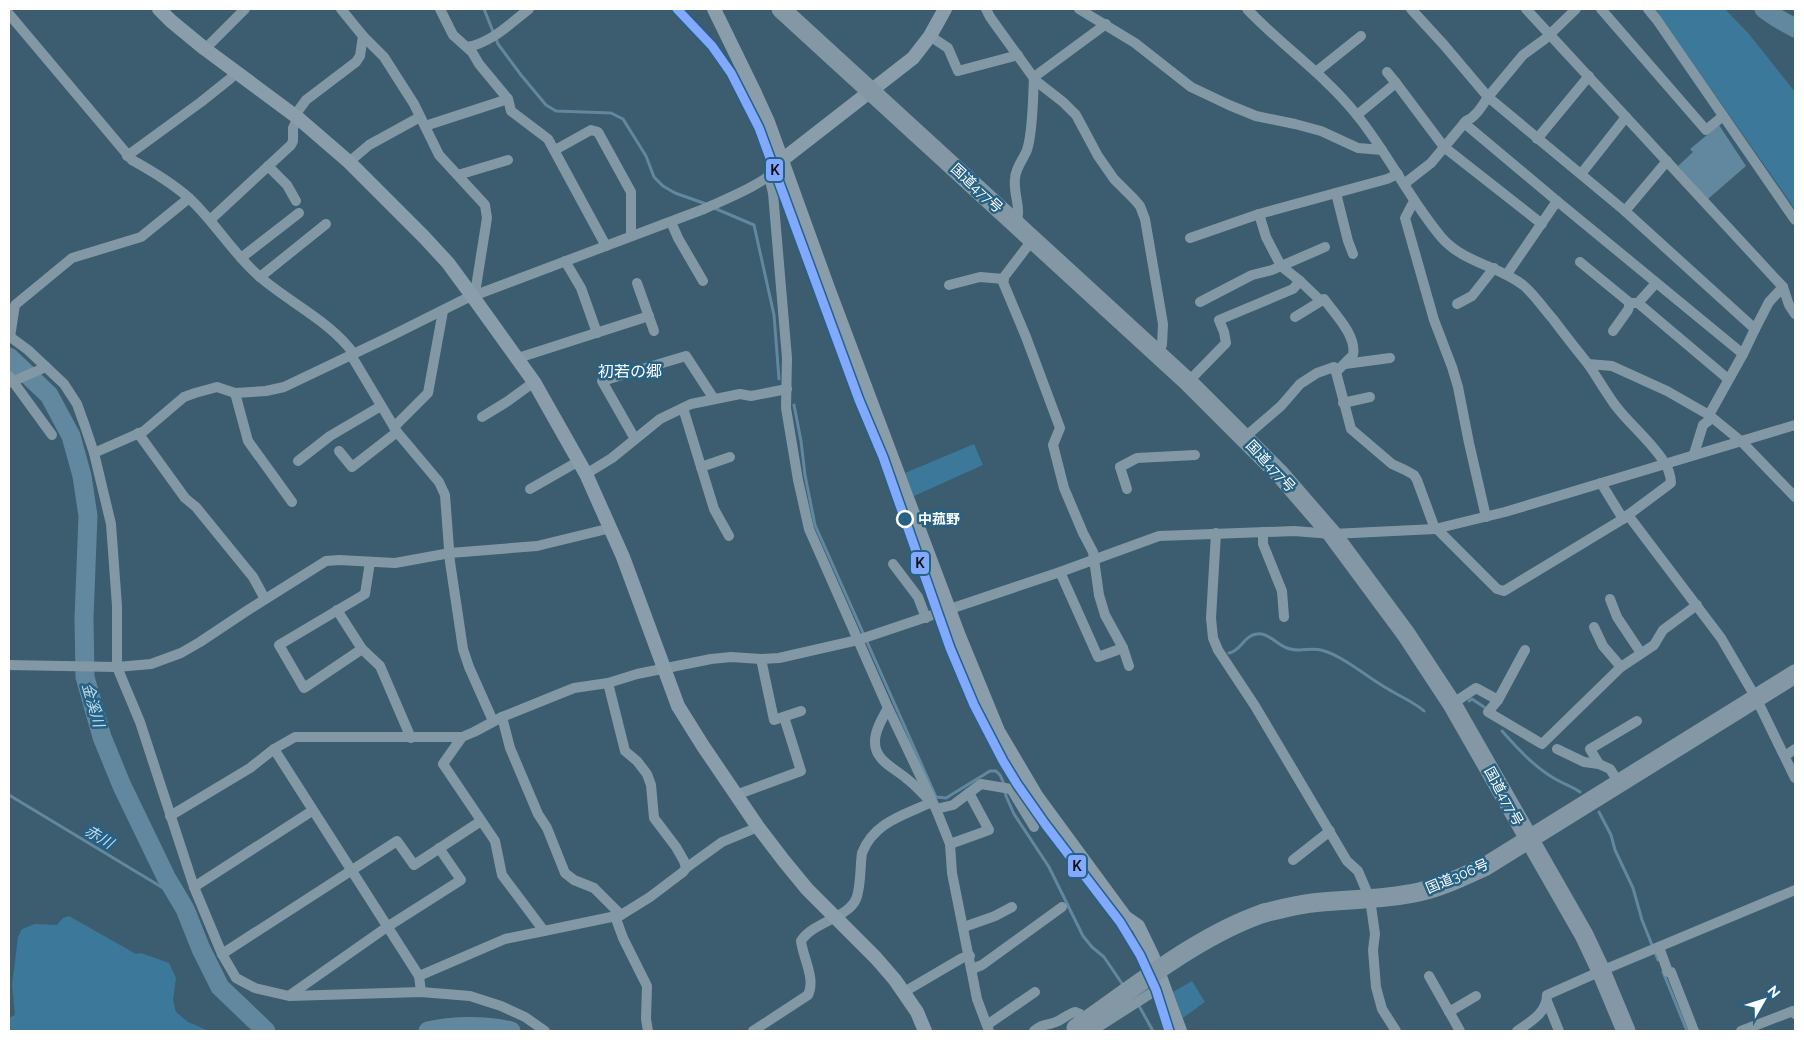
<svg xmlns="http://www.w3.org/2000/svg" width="1804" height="1040" viewBox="0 0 1804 1040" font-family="Raleway,'Noto Sans JP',sans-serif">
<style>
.green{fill:#3c7899}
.water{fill:#61889e}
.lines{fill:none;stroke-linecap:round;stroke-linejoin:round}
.stream{stroke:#61889e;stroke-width:3}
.river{stroke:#61889e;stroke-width:19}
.street{stroke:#8398a5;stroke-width:10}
.secondary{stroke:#899daa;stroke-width:14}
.highway{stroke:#8398a4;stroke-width:19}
.highway-bridge{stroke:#8398a4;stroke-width:19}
.rail-1-casing{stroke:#276184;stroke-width:12}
.rail-1{stroke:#80a9ff;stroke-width:9}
.stop-dot{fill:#276184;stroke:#fff;stroke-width:2.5}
.labels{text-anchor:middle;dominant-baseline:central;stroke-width:5;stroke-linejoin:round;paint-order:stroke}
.street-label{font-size:14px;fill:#fff;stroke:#276184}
.stop-label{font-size:14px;font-weight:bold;fill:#fff;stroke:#276184;text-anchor:start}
.water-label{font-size:15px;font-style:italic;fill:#bdddef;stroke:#276184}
.quarter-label{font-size:16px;fill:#fff;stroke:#276184}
.line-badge{stroke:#276184;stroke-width:2}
.pale-badge-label{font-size:14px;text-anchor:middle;font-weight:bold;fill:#111}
</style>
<rect width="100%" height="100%" fill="#3c5c6f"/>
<g class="green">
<path d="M1655,9h70l24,25 46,58v117z"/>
<path d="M974,444l9,21 -69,31 -9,-23z"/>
<path d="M69,916l67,38 5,-1 28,10 7,15 -3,22 3,12 12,10 21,9h-200v-13l6,-3 -3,-30 6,-48 4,-8 13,-5 22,1 6,-7z"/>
<path d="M1192,981l13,21 -22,16 -10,-26z"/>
</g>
<path class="water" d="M1719,125l27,41 -38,33 -30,-33 15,-14 -3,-3z"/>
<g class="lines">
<g class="stream">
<path d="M484,9l14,35 23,31 25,30 10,6 55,2 12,6 23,37 8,21 9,9 12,7 34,12"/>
<path d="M714,208l40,17 20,90 5,64"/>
<path d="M794,405l7,36 4,34 10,50 121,272 10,1 44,-27h6l4,4 4,9 2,12 8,18 35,53 34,69 9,11 12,10 19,28"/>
<path d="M1229,653c12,-2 15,-18 28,-19 11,-2 20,11 30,14 12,5 23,-1 34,2 21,5 47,28 67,39 11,7 26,13 36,22"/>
<path d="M1469,701l3,-2 12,8"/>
<path d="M1502,731c16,18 35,39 57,50 7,4 14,6 21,11"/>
<path d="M9,795l169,102"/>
<path d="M1599,812l12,23 4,15 18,38 9,32 16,40"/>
<path d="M1663,972l24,59"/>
<path d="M1138,1004l15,27"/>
</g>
<g class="river">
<path d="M1764,9l13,9 18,10"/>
<path d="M9,357l40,38 22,41 11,40 6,40 -4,102 1,59 17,60 20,49 44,91 19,32 16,40 19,38 46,44"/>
<path d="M428,1031c24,-6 59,-6 83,0"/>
</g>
<g class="street">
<path d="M341,9l22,27 21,21 30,47 25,51 46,50 2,13 -11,69"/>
<path d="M440,9l13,26 19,17 7,12 29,35 3,12 37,28 58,107"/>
<path d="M986,9l4,8 46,64 27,21 13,13 22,41 16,23 20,20 6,7 5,13 18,105 -1,21 -6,7"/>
<path d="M1079,9l56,34 56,44 38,18 27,11 39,8 26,7 37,17 24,2"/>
<path d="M1247,9c35,37 77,65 109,105 32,39 53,85 86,124 21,24 56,28 81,47 12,10 20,23 30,34 11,15 23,30 35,45 9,13 17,27 27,41 15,20 36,36 49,57 4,5 7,15 7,21l-43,32"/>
<path d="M1526,9l257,278 6,18 6,9"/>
<path d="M1576,9l-31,30 -22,16 -35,42 137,114 130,118 -12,25"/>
<path d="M1601,9l105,121 17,-14"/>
<path d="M1648,9l9,11 138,200"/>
<path d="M9,14l123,146c20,11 40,23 57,38 26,24 44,56 71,79 30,26 70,44 94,77"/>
<path d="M930,36l18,12 10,23 60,-16"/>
<path d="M467,47c24,-4 44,-24 62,-38"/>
<path d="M205,49l40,-40"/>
<path d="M1316,72l45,-36"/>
<path d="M1387,72l9,11"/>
<path d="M295,115l11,-15 50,-38 4,-6 3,-20"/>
<path d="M1357,115l39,-32 48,64 98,77"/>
<path d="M1464,123l93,78"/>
<path d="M425,126l83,-27"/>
<path d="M1537,139l52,-63"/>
<path d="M555,150l36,-20 7,2 33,60v44"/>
<path d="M127,156l74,-54 30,-24 6,-6"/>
<path d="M349,162l20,-17 51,-28"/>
<path d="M268,166l19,19 9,16"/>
<path d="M1581,174l45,-57"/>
<path d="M458,175l50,-15"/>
<path d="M769,176l4,17 14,165 -1,50 12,72 11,49 79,179 48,101 14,35 2,29 25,126 12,32"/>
<path d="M1404,184l27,-21 35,-42c10,-4 16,-15 22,-24l-44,-52 -33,-36"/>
<path d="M1336,193l12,48 5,13"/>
<path d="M1414,201l-9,17 29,102 18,47 6,20 11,56 17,74"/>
<path d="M1625,211l42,-50"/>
<path d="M1259,214l7,23 15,29 19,15"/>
<path d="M210,220l81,-75 2,-4v-13l5,-10"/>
<path d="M671,222l7,16 25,43"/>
<path d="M1016,224c6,-15 -3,-30 -1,-46 1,-11 8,-18 12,-28 6,-18 6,-53 7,-73l72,-53"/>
<path d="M1190,238l69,-24 128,-35 11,-5"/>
<path d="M1033,239l-29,38 -1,5 23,55 34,91 -7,17 11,43 19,45 10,19 6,43 6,20 18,33 6,18"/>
<path d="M241,258l58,-45"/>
<path d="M565,261l16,27 16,45"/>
<path d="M1580,262l50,41h8l90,76"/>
<path d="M1507,274l50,-73 186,153 -34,61 33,27 53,55"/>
<path d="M260,277l66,-53"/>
<path d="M637,283l17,48"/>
<path d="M949,285l31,-8 24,2"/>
<path d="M1200,302l52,-27 20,-5 53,-23"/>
<path d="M1638,303l18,-20"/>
<path d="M1457,304l15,-8 22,-28"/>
<path d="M1295,317l26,-16"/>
<path d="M1755,329l14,-27 14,-15"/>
<path d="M1613,331l15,-21 2,-7"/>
<path d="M9,336l19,14 36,34 13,20 9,25 8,24 17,71 6,82v61l23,55 54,165 28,67 14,24 19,10 34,8 132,-4 49,4 31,10 24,11 20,14"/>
<path d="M10,337l5,-32 57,-47 69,-21 48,-39"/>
<path d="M351,355l46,77 42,50 6,13 5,67 13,87 6,18 24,54"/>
<path d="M518,358l131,-42"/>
<path d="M1345,364l45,-6"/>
<path d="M1588,364l24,2 55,25 42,24"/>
<path d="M1336,372l15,57 41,35 13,6 9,5 3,5 18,49"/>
<path d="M9,376l43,59"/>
<path d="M1188,382l38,-39 -2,-11 -5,-12 74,-31 7,-8 21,20 3,-2c11,15 33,37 29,56l-17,17 -2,-5 -17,6 -17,11 -19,22 -36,31"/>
<path d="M9,383l37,-16"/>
<path d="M235,393l13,48 44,61"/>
<path d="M1343,403l27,-6"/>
<path d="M683,408l31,101 15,27"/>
<path d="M482,417l26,-16 26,-19"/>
<path d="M394,427l34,-34 15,-82"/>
<path d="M138,433l47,65 11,9 57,70 12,22"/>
<path d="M635,439l-33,-58 84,-25 28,43"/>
<path d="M339,451l13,16 45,-35"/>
<path d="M94,453l50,-22 40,-34 11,-4 22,-6 18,6 31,-2 18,-4 105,-50 76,-38 239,-90c29,-13 56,-23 80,-45"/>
<path d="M1694,454l9,-29 9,-7"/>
<path d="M298,461l32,-25 51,-30"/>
<path d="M701,467l29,-10"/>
<path d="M586,474l26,-16 48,-39 31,-15 49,-10 11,2 36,-7"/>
<path d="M1601,483l22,36 5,-4 93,123 35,60 39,80"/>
<path d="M530,489l49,-28"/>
<path d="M1127,489l-7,-22 17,-9 58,-3"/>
<path d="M1437,529l60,60 7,2 119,-72"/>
<path d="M1263,532v12l19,47 2,26"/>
<path d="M1216,533l-5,85 2,20 5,12 37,56 92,155 11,10 12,28 5,35 -2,16 3,37 6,22 14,22"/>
<path d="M370,562l-5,32 -86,51 25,43 58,-39 18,17 31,72"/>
<path d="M893,564l25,33 8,21"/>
<path d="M1060,572l38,85 25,-9"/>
<path d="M1610,599l7,18 24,36"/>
<path d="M337,610l25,39"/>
<path d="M1594,627l9,19 18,21"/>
<path d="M1525,650l-27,50 -10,12 54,32 79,-77 33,-22 9,-15 34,-25"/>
<path d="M761,659l13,61 27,-9"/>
<path d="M9,665l108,2 34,-3 30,-11 19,-11 48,-32 78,-49 13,-1 56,3 55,-10 87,-7 74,-18"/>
<path d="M1452,704l24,-16 22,12"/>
<path d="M888,708c-5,9 -13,22 -13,33 -1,20 20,27 32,38 7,5 14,13 20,19"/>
<path d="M502,717l8,31 28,66 9,14 18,45 9,7 20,8 27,27"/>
<path d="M462,737l-19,27 52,77 7,34 42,56 77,-16 29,-18 33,-25 3,-4 -2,-7 -8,-14 -22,-29 -3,-33 -4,-11 -10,-13 -12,-10 -17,-68"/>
<path d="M274,749l145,227 2,16"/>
<path d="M1557,749l27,13 15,2"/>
<path d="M1785,756l10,-7"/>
<path d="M1619,783l-9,-14 -11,-5 -9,-15 47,-28"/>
<path d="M736,795l65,-24 -17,-54"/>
<path d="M936,809l17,-4 28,-21 30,5 23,38"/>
<path d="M170,816l80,-48 24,-19 21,-12h167l12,-5 28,-15 72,-29 34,-5 29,-9 74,-15 20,-2 30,2 18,-1 79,-18 202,-68 99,-36 135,-5 38,3 103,-5 70,-17 290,-87"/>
<path d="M950,844l39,-14 -20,-37"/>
<path d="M1293,860l37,-29"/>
<path d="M686,868l36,-26 36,-15"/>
<path d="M194,887l118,-76"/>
<path d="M615,916l8,22 24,48 -1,33 2,12"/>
<path d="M964,927l31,-11 17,-9"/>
<path d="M1659,947l9,25h3l23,59"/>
<path d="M222,954l175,-113 17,24 67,-44"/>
<path d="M972,969l10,-4 80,-58"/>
<path d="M419,976l86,-37 39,-8"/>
<path d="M1429,976l31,55"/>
<path d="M904,992l58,-34 8,-2"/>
<path d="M290,995l97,-68 74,-47 -22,-32"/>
<path d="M1547,1001l12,30"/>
<path d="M1449,1012l27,-16"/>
<path d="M987,1025l48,-33"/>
<path d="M753,1031l55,-36c8,-16 -5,-37 -7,-54 12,-19 47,-23 55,-42 5,-11 4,-33 6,-46 12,-31 42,-38 70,-51"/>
<path d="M1034,1031c9,-7 9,-5 19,-8 8,-2 14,-9 22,-11l5,2 7,10"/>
<path d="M1092,1031l72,-46"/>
<path d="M1517,1031c13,-9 30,-18 30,-36l54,-24 194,-81"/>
<path d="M1741,1031l52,-20 2,3"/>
</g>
<g class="secondary">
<path d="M159,9l12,12 34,28 93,69 51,44 75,75 24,26 25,34 61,85 52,92 37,83 55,149 25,40 55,81 26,34 23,28 69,69 19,22 22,32 8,19"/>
<path d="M714,9l40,82 14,31 60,166 131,348 39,95 39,66 88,120 13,9 14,29 28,76"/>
<path d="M782,160l131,-102 17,-22 15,-27"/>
</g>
<g class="highway">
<path d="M781,9l407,373 92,92 52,60 74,100 46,70 132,231 17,36 25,60"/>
<path d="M1264,913c16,-4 32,-8 48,-10 36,-4 71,-3 107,-11 23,-5 45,-16 67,-26l309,-192"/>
</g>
<path class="highway-bridge" d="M1076,1028c58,-40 121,-92 188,-115"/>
<g class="rail-1-casing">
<path id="rail-1" d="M677,9l35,37 19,27 28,55 100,272 24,57 67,191 24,57 29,56 14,23 28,40 75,98 20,33 16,35 13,41"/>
</g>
<use href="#rail-1" class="rail-1"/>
</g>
<circle class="stop-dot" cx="905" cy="519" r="8"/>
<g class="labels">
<g class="street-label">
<text transform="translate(977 188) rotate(43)">国道477号</text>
<text transform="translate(1271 466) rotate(47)">国道477号</text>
<text transform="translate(1504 796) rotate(61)">国道477号</text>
<text transform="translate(1457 876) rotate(-23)">国道306号</text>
</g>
<g class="stop-label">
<text x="918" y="519">中菰野</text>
</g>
<g class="water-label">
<text transform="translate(93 705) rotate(74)">金溪川</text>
<text transform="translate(99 837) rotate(31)">赤川</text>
</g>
<g class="quarter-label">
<text x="630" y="371">初若の郷</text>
</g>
</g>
<g class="line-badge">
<rect x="765" y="158" width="19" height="24" rx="5" fill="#80a9ff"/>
<rect x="910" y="551" width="20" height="24" rx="5" fill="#80a9ff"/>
<rect x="1067" y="854" width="20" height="24" rx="5" fill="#80a9ff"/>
</g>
<g class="pale-badge-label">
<text x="775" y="175">K</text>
<text x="920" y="568">K</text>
<text x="1077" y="871">K</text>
</g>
<rect width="1804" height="1040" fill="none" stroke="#ffffff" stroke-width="20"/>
<g transform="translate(1764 1000) rotate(51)" stroke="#276184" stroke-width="4" paint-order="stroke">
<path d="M0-4L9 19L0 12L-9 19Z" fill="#ffffff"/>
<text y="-8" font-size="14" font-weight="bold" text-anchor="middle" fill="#ffffff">N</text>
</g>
</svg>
